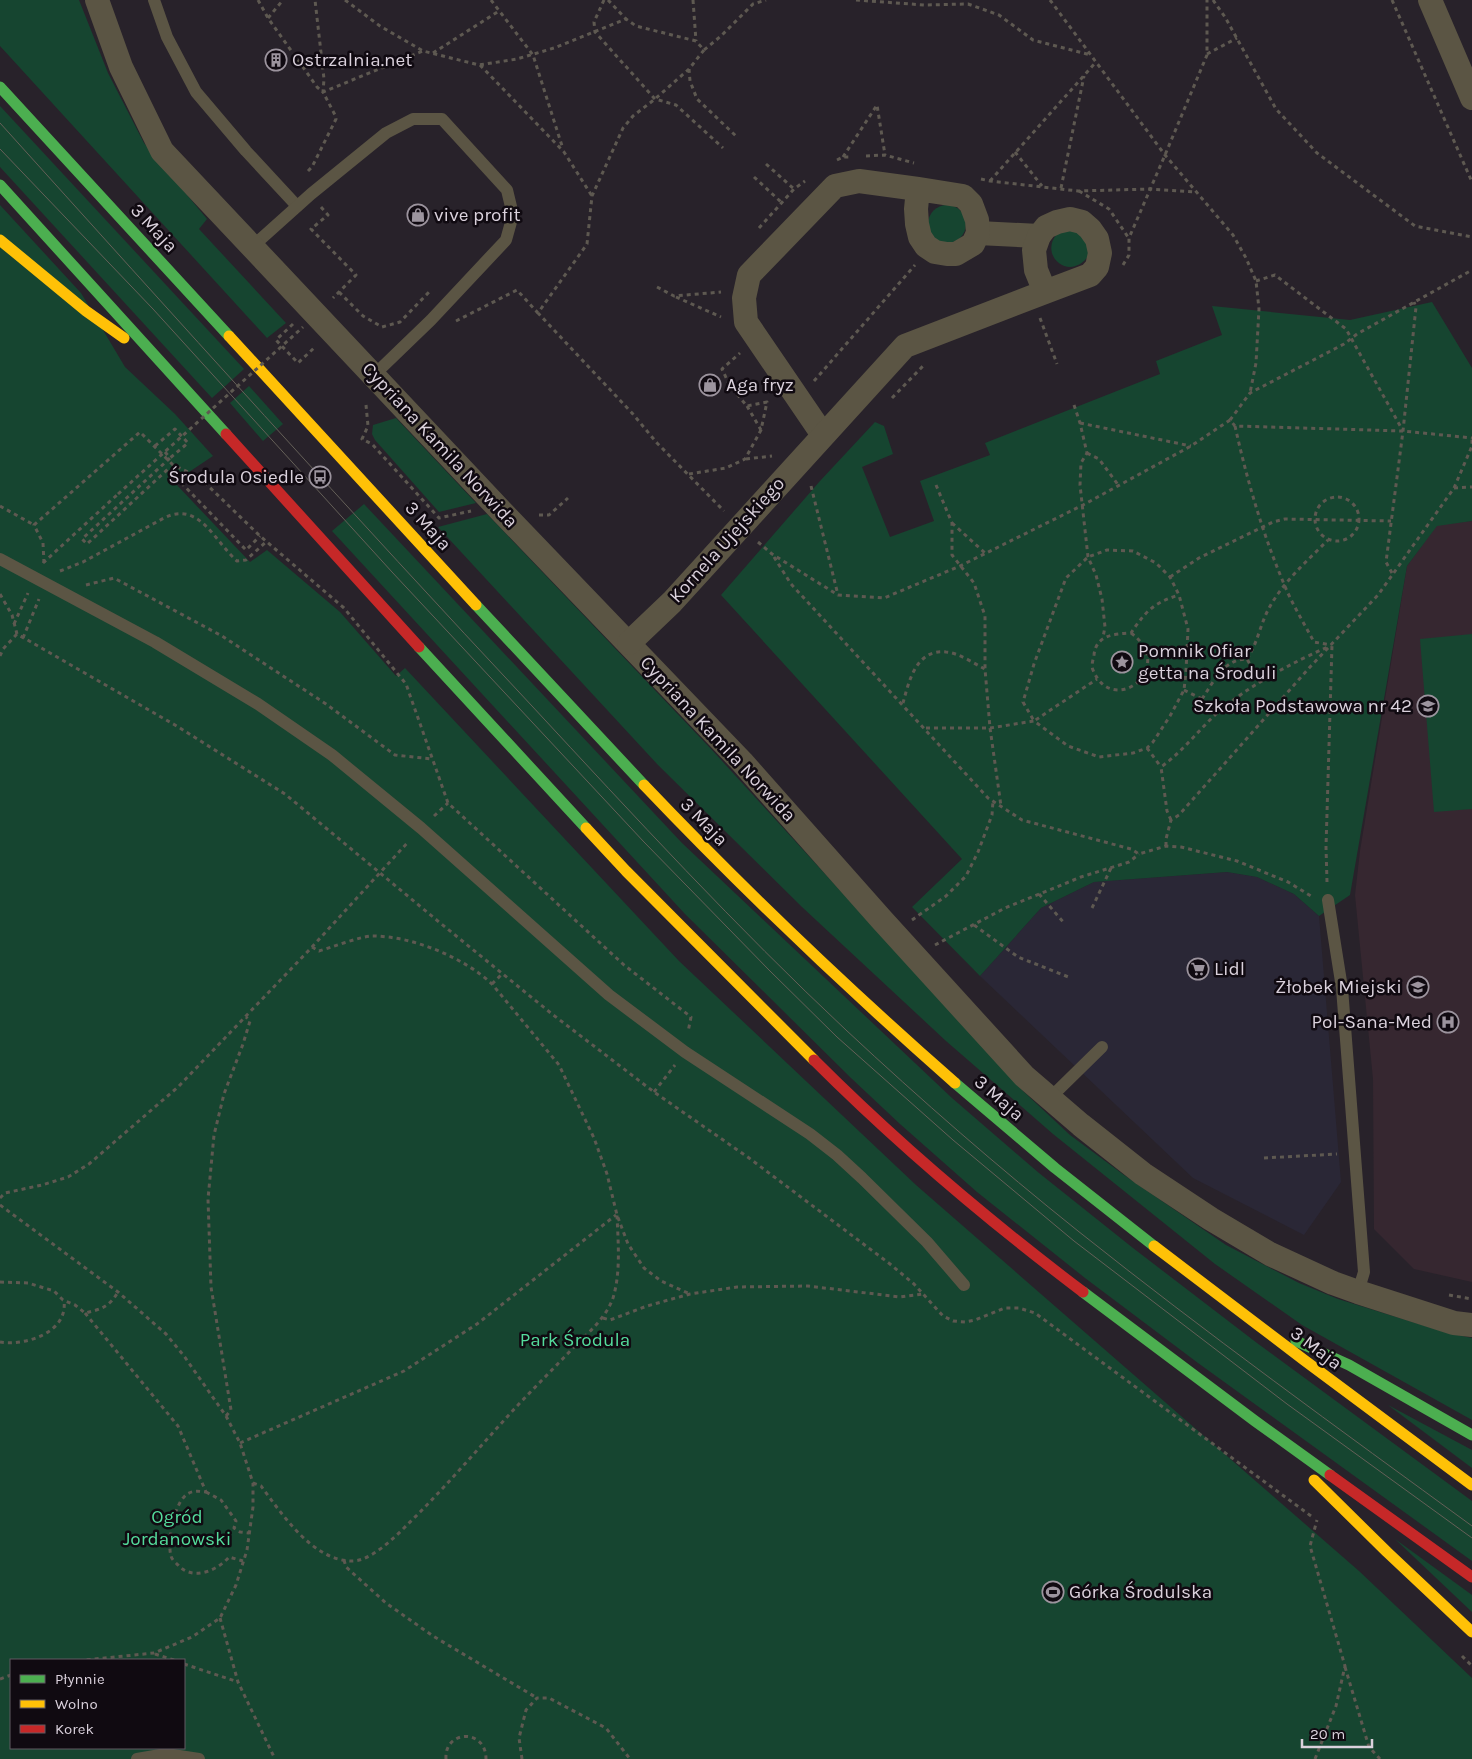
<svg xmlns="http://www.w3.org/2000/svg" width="1472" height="1759" viewBox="0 0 1472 1759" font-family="Karla,sans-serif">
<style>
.commercial{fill:#2a2736}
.education{fill:#362730}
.green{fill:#164530;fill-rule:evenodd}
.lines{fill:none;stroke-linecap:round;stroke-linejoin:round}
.path{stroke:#5e5951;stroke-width:3;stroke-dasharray:4 4;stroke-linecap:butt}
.lane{stroke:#5b5544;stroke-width:12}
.street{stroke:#5b5544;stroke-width:24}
.fast{stroke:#4caf50;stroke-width:11}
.slow{stroke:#ffc107;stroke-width:11}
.jam{stroke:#c62828;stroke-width:11}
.tram{stroke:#656058;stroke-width:1}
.path-bridge{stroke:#5e5951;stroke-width:3;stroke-dasharray:4 4;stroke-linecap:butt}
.labels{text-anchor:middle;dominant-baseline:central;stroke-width:5;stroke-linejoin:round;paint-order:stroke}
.poi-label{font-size:19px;fill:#dad1dc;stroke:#100a11;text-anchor:start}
.street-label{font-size:19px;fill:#dad1dc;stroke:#100a11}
.park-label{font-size:19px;fill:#54dc9c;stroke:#100a11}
</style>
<rect width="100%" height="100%" fill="#28222a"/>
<path class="commercial" d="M1227,872l30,5 37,17 25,22 22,266 -37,53 -111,-57 -213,-202 61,-68 53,-26z"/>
<path class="education" d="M1472,521v761l-58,-13 -40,-40 -1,-150 -18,-184 5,-44 47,-285 30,-41z"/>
<g class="green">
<path d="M0,0h79l29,73 36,70 63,76 -8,10 87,94 -19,15 -267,-292z"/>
<path d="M0,106l244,263 -32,29 -212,-231z"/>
<circle cx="947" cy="224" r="19"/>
<path d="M0,205l81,88 44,74 50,47 38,42 -39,26 76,80 17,-12 73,62 56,64 9,-8 274,293 237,224 443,386 113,107v81h-1472zM11,1660h173v88h-173z"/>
<path d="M1064,228l22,6 3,21c-21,31 -57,-6 -25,-27z"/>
<path d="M1432,302l40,66v153l-35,5 -30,40 -57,329 -31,21 -25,-22 -37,-17 -30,-5 -133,10 -53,26 -61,68 -68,-69 50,-48 -241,-264 99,-114 55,-59 9,4 9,28 -31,13 28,70 44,-16 -14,-40 70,-26 -5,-12 175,-69 -4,-13 66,-26 -10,-29 138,14z"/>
<path d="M249,386l34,38 -20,17 -33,-38z"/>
<path d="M396,418l80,85 -37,9 -64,-72 -3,-6 1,-9z"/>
<path d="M364,504l318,339 270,255 87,75 94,75 124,95 215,158v60l-274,-198 -113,-85 -108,-86 -77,-68 -49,-46 -166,-164 -353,-383z"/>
<path d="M487,514l225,236 311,341 47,44 54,40 102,70 73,38 39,16 110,34 24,5v82l-170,-95 -87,-61 -162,-130 -107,-93 -144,-134 -144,-142 -220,-238z"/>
<path d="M1472,634v175l-38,3 -14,-173z"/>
<path d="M1388,1405l84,45v18z"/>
<path d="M1395,1539l77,56v17z"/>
</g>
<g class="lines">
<g class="path">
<path d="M258,0l10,18 49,69 6,5 100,-41"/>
<path d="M345,0l35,26 43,25 56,14 38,-6 37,-11 72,-29 10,7 60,15 8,9 17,-14 32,-32 13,-4"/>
<path d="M491,0l42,55 30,94"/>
<path d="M604,0l-10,22 1,10 60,67 21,6 47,43"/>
<path d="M608,0l18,19"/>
<path d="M693,0l3,41"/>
<path d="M856,0l68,5 44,-1 31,11 34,25 58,15"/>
<path d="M1050,0l115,155 68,80 13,23 10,23 3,28 -3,54 -6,30"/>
<path d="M1213,0l12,17 51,92 41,44 98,73 57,11"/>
<path d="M1392,0l80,182"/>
<path d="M268,18l15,-18"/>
<path d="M704,50l-15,19 -34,30 -22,17 -10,12 -31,68 -5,48 -49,69 94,100 25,30 67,68"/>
<path d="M433,53l66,-42"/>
<path d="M1207,54l30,-16"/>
<path d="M480,65l84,87 28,44"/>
<path d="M689,69l1,12 7,18 39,37"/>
<path d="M1015,152l27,34"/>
<path d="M866,156l19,-1 29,8"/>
<path d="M843,157l34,-52 8,50"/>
<path d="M837,160l6,-3h7"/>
<path d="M766,164l28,25"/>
<path d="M308,171l4,-4 24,-48 -1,-4 -12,-23 1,-13 -9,-79"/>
<path d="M754,177l27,25"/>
<path d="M981,179l9,2 88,10 72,-2 47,3"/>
<path d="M990,181l106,-119"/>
<path d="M1061,188l23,-112"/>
<path d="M1079,191l30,18 19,28"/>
<path d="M321,207l7,8 -17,14 45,46 -23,23"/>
<path d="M759,228l35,-39 11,-8"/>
<path d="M1123,265l6,-10v-17l36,-83 42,-100v-55"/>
<path d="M1256,281l19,-6 71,54 57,102"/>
<path d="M657,287l17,9 47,-4"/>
<path d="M339,292l24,24 19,11 18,-5 31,-32"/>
<path d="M676,297l45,20"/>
<path d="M1040,318l17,46"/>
<path d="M456,321l61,-31 21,23"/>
<path d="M293,324l-17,16 22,23 16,-15v-2"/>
<path d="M814,381l101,-116"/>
<path d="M892,398l32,-33"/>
<path d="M366,405l2,21 -6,13 10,5 67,74 32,-7"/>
<path d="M1074,405l6,18 7,30 -6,10 -1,22 8,72 8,18 6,24 3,28 -2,10"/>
<path d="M747,406l14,24"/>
<path d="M1230,420l20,-27 94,-49 13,-10 115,-64"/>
<path d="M1080,423l111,23"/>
<path d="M1235,426c12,54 27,106 49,158 8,20 20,39 30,58l17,3"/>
<path d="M155,446l20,-17 13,14 -18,15"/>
<path d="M165,452l5,6 -88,81 5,5 81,-75 78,81 14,-14"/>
<path d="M1087,453l12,6 20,27"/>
<path d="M746,459l26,-3"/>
<path d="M689,474l37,-6 19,-9 16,-29 6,-28 -20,4 -17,-20 -8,-17 18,-16"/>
<path d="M936,485l16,38v32l22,28 11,33v53l5,59 11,78"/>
<path d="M811,486l27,109"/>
<path d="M1454,488l18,-1"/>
<circle cx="1337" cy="519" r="22"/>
<path d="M0,506l34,19"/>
<path d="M539,515h10l19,-17"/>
<path d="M952,523l33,30"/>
<path d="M758,542l14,12 66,41 46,3 76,-32 123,-61 108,-59 39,-26 5,6 168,5 69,7"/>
<path d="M774,557l17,27 197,214 34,22 109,29 8,5 27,-8 15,1 56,14 51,21 23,14"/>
<path d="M43,563l75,-69"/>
<path d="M44,563l-1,-20 -9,-18 106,-93 33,33 26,12 61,59 84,72 62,76 42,119 176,162 67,52 -3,15"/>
<path d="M60,571l23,-9 81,-44c35,-18 51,24 73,43l9,-1 20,-18"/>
<path d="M1392,573l-6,-11 17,-131 13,-124 -2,-5"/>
<path d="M1170,577l29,-19 74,-36 12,-3 106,2"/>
<path d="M86,585l28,-7 108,58 104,68 69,51 37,4"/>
<path d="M0,594l12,21 5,19 158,91 110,69 154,128 113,92 102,78 95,66 141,106 24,20 29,32 10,5 12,1 10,-2 30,-12h14l16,5 276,203"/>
<path d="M14,624l14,-31"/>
<path d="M1131,633c47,34 -18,86 -38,37 -2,-4 0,-10 1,-15 2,-20 20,-21 37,-22 15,-22 22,-30 48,-38"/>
<path d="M23,638l16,-39"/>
<path d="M0,656l3,-7 14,-15"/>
<path d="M1247,659c10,-15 13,-33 21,-49 14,-27 39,-49 60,-70"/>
<path d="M1184,690l18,9 16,14"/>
<path d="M1202,699c12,-18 22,-40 45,-40l13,23"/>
<path d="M903,703c6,-22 13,-54 43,-51 13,1 27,11 39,17"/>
<path d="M926,728h64l44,-7 34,25 31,11 34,-4 14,-5 6,-6 17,-26 14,-26 2,-19 2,-42 -9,-34 -9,-18 -14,-14 -23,-12 -26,-1 -19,7 -22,21 -32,86 -11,38 11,19 63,-42"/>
<path d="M1147,748l14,19"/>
<path d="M434,816l14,-13"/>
<path d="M1171,820l-4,-9 -6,-44c21,-15 37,-36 56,-54 31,-27 76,-51 113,-67"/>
<path d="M1166,846v-7l5,-19 8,-5 131,-148 68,-72 76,-107 18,-42v-7"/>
<path d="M1327,882l-1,-35 6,-202"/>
<path d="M1039,894l26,30"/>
<path d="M1092,908l19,-40"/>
<path d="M912,920l34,-24 20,-20 12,-24 14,-37 1,-14"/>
<path d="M974,925l44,32 53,21"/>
<path d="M935,945l70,-37 76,-31 48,-15 10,-8"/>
<path d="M312,947l7,4c14,-4 39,-14 53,-15 40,0 91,21 120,48l67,81 35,73 13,36 10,41 11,29 16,24 17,13 29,13"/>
<path d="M492,984l10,-10"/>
<path d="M654,1092l21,-27"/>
<path d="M1264,1158l73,-4"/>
<path d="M0,1198l5,-5 37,-8 26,-8 21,-13 30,-26 59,-51 134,-140 97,-106"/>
<path d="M0,1205l118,87 48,42 18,22 42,60 14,27 13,40v24l-6,43 -11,35 -16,33 -28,19 -38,16 -69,7"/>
<path d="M0,1282l28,1 26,8 9,9 12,5 10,8c17,-4 24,-6 33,-21"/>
<path d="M1449,1295l23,4"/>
<path d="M85,1313l93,113 28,66c-8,-1 -16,-2 -22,5 -10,10 -17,45 -13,59 1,4 5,7 7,9 14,16 39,6 51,-8l14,4"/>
<path d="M603,1318l7,2 37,-14 43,-12 47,-7 71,-1 92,11 24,-3"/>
<path d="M0,1342c25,4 68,-9 64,-41"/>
<path d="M226,1416l5,-6 -20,-123 -3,-88 6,-64 10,-41 19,-50 7,-23 -4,-4"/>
<path d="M240,1443l164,-72 73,-47 139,-109"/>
<path d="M253,1483l8,3c21,28 51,74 90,75 19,1 43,-23 56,-36 39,-38 74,-80 111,-120 18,-19 37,-38 55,-57 15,-15 33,-30 40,-50 8,-26 5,-57 4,-83"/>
<path d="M206,1492l15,8 15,21 -2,7 6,4 9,1"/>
<path d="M344,1560l2,7 40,36 47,33 104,62"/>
<path d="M220,1618l18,64 37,77"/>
<path d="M155,1654l19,6"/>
<path d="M1462,1656l10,10"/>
<path d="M184,1664l54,18"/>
<path d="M1345,1667l24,80 11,12"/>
<path d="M0,1679l11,-4"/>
<path d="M446,1759c-2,-29 40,-31 40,0"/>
<path d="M522,1759l-3,-21 7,-28 11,-12h12l57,30 24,31"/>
<path d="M1315,1759l21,-53 9,-40 -35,-120 7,-26"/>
</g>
<g class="lane">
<path d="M154,0l13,37 29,55 50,59 51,55"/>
<path d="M253,246l58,-52 75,-61 27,-14h29l65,71 6,25 -7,25 -75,80 -57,55"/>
<path d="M0,559l155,83 103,62 74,51 89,73 188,167 76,57 125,82 27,21 25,23 65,64 37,43"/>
<path d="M1328,900l14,88 22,284 -6,20"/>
<path d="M1049,1099l53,-52"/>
<path d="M137,1759l29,-5 33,5"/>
</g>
<g class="street">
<path d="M97,0l24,67 41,84 339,360 241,251 140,158 142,156 57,49 62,49 68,45 59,35 63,29 25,9 96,31 18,2"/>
<path d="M1430,0l42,98"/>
<path d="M978,233l61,3"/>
<path d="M823,435l-77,-113 -2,-24 5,-23 86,-89 24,-5 59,8 45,7 8,8 6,16 1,13 -5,11 -17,10h-9l-12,-2 -9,-6 -6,-9 -3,-13 -1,-15 2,-20"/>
<path d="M629,643l43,-41 233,-256 140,-54 45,-17 7,-8 3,-14 -3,-14 -7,-10 -8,-7 -12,-3 -13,3 -11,5 -7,9 -5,14 2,20 9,22"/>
</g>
<g class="fast">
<path d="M0,87l229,249"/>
<path d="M0,185l226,249"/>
<path d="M476,605l168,180"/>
<path d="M419,647l167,181"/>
<path d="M955,1083l100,85 99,78"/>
<path d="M1083,1292l172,129 75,54"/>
<path d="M1296,1341l53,24 123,70"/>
</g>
<g class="slow">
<path d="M0,240l86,71 38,27"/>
<path d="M229,336l247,269"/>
<path d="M644,785c99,104 203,203 311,298"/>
<path d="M586,828l40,43 188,189"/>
<path d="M1154,1246l150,114 168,125"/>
<path d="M1314,1480l73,72 85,80"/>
</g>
<g class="jam">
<path d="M226,434l193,213"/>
<path d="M814,1060c84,84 175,161 269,232"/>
<path d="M1330,1475l142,102"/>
</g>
<g class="tram">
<path d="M0,123c176,195 352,391 532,583 102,110 204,221 314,324 75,70 152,137 232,201 128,102 261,198 394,295"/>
<path d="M0,149l153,160 239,263 252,270 125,128 68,67 116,103 121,101 213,163 185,134"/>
</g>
<path class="path-bridge" d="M118,494l185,-167"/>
</g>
<defs>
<g id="building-ring" transform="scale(1.125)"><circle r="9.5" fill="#100a11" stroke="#9c949e" stroke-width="1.5"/><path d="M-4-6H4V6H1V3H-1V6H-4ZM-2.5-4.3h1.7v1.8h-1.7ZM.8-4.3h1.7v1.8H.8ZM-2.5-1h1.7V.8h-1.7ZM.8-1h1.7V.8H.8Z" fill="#9c949e"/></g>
<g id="shop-ring" transform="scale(1.125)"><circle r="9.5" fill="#100a11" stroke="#9c949e" stroke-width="1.5"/><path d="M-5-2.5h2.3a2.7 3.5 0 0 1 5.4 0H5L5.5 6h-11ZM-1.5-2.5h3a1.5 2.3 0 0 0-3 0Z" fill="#9c949e"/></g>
<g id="bus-ring" transform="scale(1.125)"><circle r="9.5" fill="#100a11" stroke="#9c949e" stroke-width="1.5"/><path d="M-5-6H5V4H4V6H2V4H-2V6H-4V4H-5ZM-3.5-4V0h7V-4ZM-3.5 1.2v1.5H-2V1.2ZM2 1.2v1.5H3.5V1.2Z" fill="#9c949e"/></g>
<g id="sight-ring" transform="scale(1.125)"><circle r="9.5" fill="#100a11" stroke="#9c949e" stroke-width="1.5"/><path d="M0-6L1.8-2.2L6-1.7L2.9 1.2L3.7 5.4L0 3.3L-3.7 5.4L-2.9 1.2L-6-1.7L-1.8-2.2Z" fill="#9c949e"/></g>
<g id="school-ring" transform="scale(1.125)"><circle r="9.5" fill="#100a11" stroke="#9c949e" stroke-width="1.5"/><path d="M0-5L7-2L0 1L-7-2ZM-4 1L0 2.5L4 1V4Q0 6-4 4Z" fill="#9c949e"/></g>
<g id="supermarket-ring" transform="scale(1.125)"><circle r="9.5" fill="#100a11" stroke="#9c949e" stroke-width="1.5"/><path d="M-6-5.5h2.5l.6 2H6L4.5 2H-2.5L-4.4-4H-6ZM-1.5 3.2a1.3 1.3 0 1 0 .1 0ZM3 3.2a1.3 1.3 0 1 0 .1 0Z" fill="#9c949e"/></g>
<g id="hospital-ring" transform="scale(1.125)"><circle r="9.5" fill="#100a11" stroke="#9c949e" stroke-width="1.5"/><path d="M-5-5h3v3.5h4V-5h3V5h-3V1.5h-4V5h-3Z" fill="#9c949e"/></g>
<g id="stadium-ring" transform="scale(1.125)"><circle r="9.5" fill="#100a11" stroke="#9c949e" stroke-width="1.5"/><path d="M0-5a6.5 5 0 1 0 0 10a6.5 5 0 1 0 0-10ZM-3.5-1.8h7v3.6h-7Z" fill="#9c949e"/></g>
</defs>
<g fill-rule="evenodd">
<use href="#building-ring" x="276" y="60"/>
<use href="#shop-ring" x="418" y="215"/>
<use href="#shop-ring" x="710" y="385"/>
<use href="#bus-ring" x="320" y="477"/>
<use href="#sight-ring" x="1122" y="662"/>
<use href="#school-ring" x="1428" y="706"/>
<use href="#supermarket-ring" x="1198" y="969"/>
<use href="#school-ring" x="1418" y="987"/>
<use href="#hospital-ring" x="1448" y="1022"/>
<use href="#stadium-ring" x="1053" y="1592"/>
</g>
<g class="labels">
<g class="poi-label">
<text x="292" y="60">Ostrzalnia.net</text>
<text x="434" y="215">vive profit</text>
<text x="726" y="385">Aga fryz</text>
<text x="304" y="477" text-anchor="end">Środula Osiedle</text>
<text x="1138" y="651">Pomnik Ofiar<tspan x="1138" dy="22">getta na Środuli</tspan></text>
<text x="1412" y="706" text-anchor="end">Szkoła Podstawowa nr 42</text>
<text x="1214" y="969">Lidl</text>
<text x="1402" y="987" text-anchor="end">Żłobek Miejski</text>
<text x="1432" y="1022" text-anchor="end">Pol-Sana-Med</text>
<text x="1069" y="1592">Górka Środulska</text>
</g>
<g class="street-label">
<text transform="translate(154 228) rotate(47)">3 Maja</text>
<text transform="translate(440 445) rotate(47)">Cypriana Kamila Norwida</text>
<text transform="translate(428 526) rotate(48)">3 Maja</text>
<text transform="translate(727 540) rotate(-48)">Kornela Ujejskiego</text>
<text transform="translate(718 739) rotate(47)">Cypriana Kamila Norwida</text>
<text transform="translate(704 822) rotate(46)">3 Maja</text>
<text transform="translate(999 1098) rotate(41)">3 Maja</text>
<text transform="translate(1316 1348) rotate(37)">3 Maja</text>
</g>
<g class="park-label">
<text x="575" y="1340">Park Środula</text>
<text x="177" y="1517">Ogród<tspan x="177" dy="22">Jordanowski</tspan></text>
</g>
</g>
<rect x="10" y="1659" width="175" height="90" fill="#100a11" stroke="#615a62"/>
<rect x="20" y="1675" width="25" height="8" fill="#4caf50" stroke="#615a62"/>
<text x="55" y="1684" font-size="15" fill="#dad1dc">Płynnie</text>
<rect x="20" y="1700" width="25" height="8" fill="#ffc107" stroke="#615a62"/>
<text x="55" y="1709" font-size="15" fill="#dad1dc">Wolno</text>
<rect x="20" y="1725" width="25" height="8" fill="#c62828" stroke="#615a62"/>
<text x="55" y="1734" font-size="15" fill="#dad1dc">Korek</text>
<path d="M1302 1739v8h70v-8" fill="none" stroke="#dad1dc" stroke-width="2.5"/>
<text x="1310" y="1739" font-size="15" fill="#dad1dc" stroke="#100a11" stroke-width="4" paint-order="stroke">20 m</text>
</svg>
